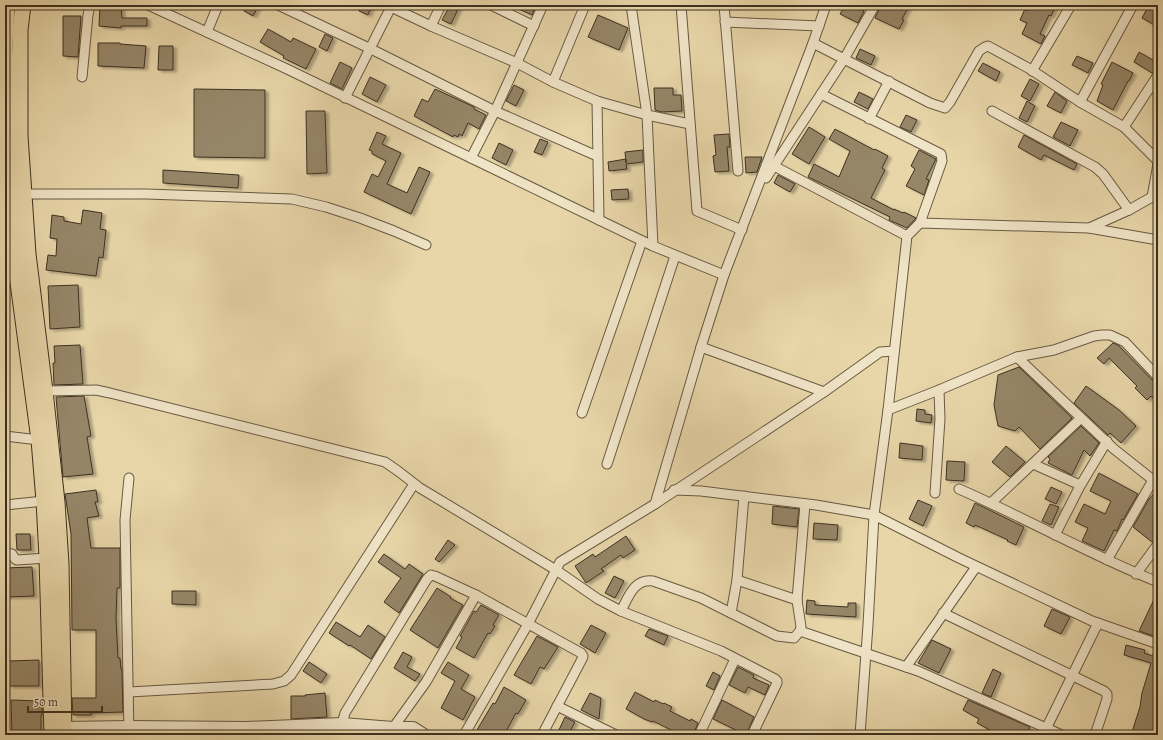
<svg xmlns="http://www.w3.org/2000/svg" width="1163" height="740" viewBox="0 0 1163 740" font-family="Alegreya,serif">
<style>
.building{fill:#968667;stroke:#3d3020;filter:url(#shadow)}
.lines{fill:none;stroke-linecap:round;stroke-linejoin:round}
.minor-casing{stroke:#685a42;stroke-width:11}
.tertiary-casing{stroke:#685a42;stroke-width:14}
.trunk-casing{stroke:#3d3020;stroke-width:17}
.minor{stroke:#f0e4c7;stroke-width:9}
.tertiary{stroke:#f0e4c7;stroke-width:12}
.trunk{stroke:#e8d6a9;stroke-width:15}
</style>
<defs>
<filter id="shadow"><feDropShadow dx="3.5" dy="2" stdDeviation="1" flood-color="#0004"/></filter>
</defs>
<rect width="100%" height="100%" fill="#e8d6a9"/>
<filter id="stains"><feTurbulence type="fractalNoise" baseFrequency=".005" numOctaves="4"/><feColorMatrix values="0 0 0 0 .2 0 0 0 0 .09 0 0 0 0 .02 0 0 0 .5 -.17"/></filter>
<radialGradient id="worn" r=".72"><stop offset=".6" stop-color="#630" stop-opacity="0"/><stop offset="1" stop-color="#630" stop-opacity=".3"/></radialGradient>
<g class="building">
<path d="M100,5h21l1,13h25v8h-26v2l-22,-2z"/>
<path d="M247,5h12l-6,11 -9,-5z"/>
<path d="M362,5h10l-4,10 -9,-4z"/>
<path d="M450,5h10l-9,19 -9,-4z"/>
<path d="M510,5h20l5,2 -3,8z"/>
<path d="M845,5h7l12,6 -6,12 -18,-9z"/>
<path d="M881,5h21l6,3 -6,11 2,1 -5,9 -24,-11z"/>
<path d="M1030,5h26l-5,11 -2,-1 -9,19 5,2 -4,8 -19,-10 5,-11 -7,-3 5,-11 2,2z"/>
<path d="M1149,5l9,4v18l-16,-9z"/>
<path d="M598,15l30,13 -9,22 -31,-13z"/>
<path d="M63,16h18l-3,41 -15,-1z"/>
<path d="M268,29l23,13 2,-4 23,11 -10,20 -23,-11 1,-2 -24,-14z"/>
<path d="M325,34l8,4 -6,13 -8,-4z"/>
<path d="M98,43h22v1l26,2 -2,22 -46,-2z"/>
<path d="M159,46h14v24h-15z"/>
<path d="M860,49l15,7 -4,9 -15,-7z"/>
<path d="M1139,52l19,11 -2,6 -4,4 -18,-11z"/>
<path d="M1077,56l16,7 -5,10 -16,-8z"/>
<path d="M340,62l12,6 -10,21 -12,-6z"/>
<path d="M1112,62l21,11 -4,8h-1l-15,29 -16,-9 6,-16 -2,-1z"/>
<path d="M983,63l17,9 -4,9 -18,-10z"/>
<path d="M370,77l16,8 -9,17 -15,-8z"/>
<path d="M1030,79l9,5 -9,17 -9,-5z"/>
<path d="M514,85l10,5 -8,16 -10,-5z"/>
<path d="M654,88h19v7h8l1,16 -21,1 -6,-2z"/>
<path d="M194,89l71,1v68l-71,-1z"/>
<path d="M435,89l39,18v2l12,6 -7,14 -11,-6 -6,13 -3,-2 -1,3 -4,-2 -1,2 -39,-21 8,-17 6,3z"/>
<path d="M859,92l14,7 -5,10 -14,-7z"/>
<path d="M1055,92l12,9 -6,12 -14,-7z"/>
<path d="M1027,101l8,5 -8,16 -8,-4z"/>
<path d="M306,111h19l2,62 -20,1z"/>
<path d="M906,115l11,5 -6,12 -11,-5z"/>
<path d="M1061,122l17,8 -8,16 -17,-9z"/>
<path d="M809,127l16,10 -16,27 -17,-10z"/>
<path d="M835,129l39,21 1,-1 13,7 -6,12 3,2 -14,28 23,12v-1l9,4 1,-1 12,6 -9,10 -18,-8 1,-3 -82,-40 6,-13 25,13 11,-26 -21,-12z"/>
<path d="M377,132l9,4 -4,8 19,9 -14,31 20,9 12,-26 11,5 -19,42 -47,-22 8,-18 6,3 8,-16 -14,-7v-3l-3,-1z"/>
<path d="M729,134l1,13h-3l2,24 -14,1 -2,-16 3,-1 -2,-20z"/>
<path d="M1024,135l53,29 -3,6 -30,-15 -3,5 -23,-13z"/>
<path d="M540,139l8,3 -6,13 -8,-3z"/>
<path d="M499,143l14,7 -7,15 -14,-7z"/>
<path d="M643,150v12l-17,2 1,5 -18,2 -1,-9 18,-3v4l-1,-11z"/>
<path d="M919,150l17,9 -10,20 3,1 -5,15 -18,-9 9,-17 -4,-3z"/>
<path d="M745,157h17l-5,15 -11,1z"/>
<path d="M163,170l76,5 -1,13 -75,-5z"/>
<path d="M778,175l17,9 -5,8 -16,-9z"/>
<path d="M628,189l1,10 -17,1 -1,-10z"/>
<path d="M83,210l19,3 -2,16 6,1 -3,28 -4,-1 -3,19 -50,-6 2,-15 8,1 1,-17 -7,-1 2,-23 12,2v4l17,3z"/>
<path d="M78,285l2,42 -30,2 -2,-43z"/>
<path d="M1113,343l5,2 40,41v17l-7,-7 -4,4 -12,-12 2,-2 -28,-28 -5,6 -7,-6z"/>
<path d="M80,345l3,39 -29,1 -1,-22h2l-1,-17z"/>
<path d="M1019,367l53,51 -32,31 -21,-22 -4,4 -17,-5 -4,-21 4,-30z"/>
<path d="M1086,386l33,24 17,16 -15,17 -11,-10 -2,2 -34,-32z"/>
<path d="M84,396l7,40 -4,1 6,37 -30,3 -7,-80z"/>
<path d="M917,409l8,1v4l7,1 -1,8 -15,-2z"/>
<path d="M1081,426l18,17 -9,13 -6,-6 -12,25 -24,-12 2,-4 -2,-2z"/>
<path d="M900,443l23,3 -1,14 -23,-2z"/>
<path d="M1006,446l19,16 -15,15 -18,-15z"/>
<path d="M947,461l18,1 -1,19 -18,-1z"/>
<path d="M1099,473l39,21 -15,26 -1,-1 -5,12 -3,-1 -10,21 -22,-10 6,-13 -13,-6 9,-18 21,10 6,-13 -21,-10z"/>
<path d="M1051,487l11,5 -6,12 -11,-5z"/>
<path d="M96,490l2,12h-3l4,14 -12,2 4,30h29v40h-3l-1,30 2,40h2l1,11h1l1,43 -32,1v2h-18l-1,-17h24v-68h-24l-1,-96 -6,-40z"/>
<path d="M1157,490h1v47l-6,5 -19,-15 16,-28z"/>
<path d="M918,500l14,6 -9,20 -14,-7z"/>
<path d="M975,503l49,24 -8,18 -9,-4 1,-1 -33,-15 -1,2 -8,-4z"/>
<path d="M1050,504l9,3 -8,18 -9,-4z"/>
<path d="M773,506l26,3 -2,18 -25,-3z"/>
<path d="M814,523l24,2 -1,15 -24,-1z"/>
<path d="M16,534h14l1,16h-14z"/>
<path d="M626,536l9,14 -12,8 -2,-3 -20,14 3,2 -18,12 -11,-17 18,-12 2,3z"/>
<path d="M448,540l7,5 -16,17 -4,-3z"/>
<path d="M384,554l21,15 4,-5 14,10 -24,39 -15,-11 17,-24 -23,-16z"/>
<path d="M32,567l2,29 -29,1v-29z"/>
<path d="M614,576l10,5 -9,17 -10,-5z"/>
<path d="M437,588l14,9 -1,1 13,7 -25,43 -28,-18z"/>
<path d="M172,591h24v14l-24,-1z"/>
<path d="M1158,591v45l-1,1 -18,-6z"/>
<path d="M807,600l8,1v4l33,2v-4h8v14l-50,-3z"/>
<path d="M481,605l18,10 -6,10 2,1 -5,8 -2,-1 -14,25 -18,-10 6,-11 -2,-1 14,-25 2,1z"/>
<path d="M1052,609l18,8 -9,17 -17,-8z"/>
<path d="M336,622l24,15 8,-12 17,12 -14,22 -21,-14 -1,1 -20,-13z"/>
<path d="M591,625l15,8 -11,20 -15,-9z"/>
<path d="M649,629l19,7 -4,9 -19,-9z"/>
<path d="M537,636l21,11 -14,22 -4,-2 -9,17 -17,-9z"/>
<path d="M932,640l19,9 -12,24 -21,-10z"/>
<path d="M1126,645l19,5 -1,3 9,3 1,-7 4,1v71l-4,12 -3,-1 -1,3h-19l9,-28 2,-14 9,-30 -27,-8z"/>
<path d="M403,652l9,5 -5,10 13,7 -5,7 -21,-13z"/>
<path d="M39,660v26h-30v-25z"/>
<path d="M309,662l18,12 -6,9 -18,-12z"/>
<path d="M448,662l21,13 -8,14 14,8 -12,23 -22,-12 14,-27 -14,-8z"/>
<path d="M738,667l16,8 -1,3 16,7 -4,10 -17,-8 -3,6 -16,-8z"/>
<path d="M993,669l8,4 -10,24 -9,-4z"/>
<path d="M713,672l7,4 -6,14 -8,-4z"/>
<path d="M504,687l22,13 -8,14 -2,-1 -12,22h-30l19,-32 2,1z"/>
<path d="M635,692l19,10 1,-2 8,4 1,-1 8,4 -2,4 20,10 1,-2 7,4 -5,12h-12l-28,-14 -1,1 -8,-3 -18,-10z"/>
<path d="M325,693l2,24 -36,2v-23h14v-1z"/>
<path d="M590,693l11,5 -2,21 -18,-9z"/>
<path d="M11,700l31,1v14h-1v20h-29z"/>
<path d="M722,700l32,17 -8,18 -33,-16z"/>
<path d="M968,700l62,27 -4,8h-27l-22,-12 2,-4 -16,-9z"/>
<path d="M565,717l10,5 -7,13h-3l-7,-3z"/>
</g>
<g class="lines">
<g class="minor-casing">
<g id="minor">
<path d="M148,5l139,64 366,177 71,29"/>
<path d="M278,5l93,44 124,62 102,45"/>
<path d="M491,5l43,21"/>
<path d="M631,5l16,110 6,131"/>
<path d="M681,5l16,206 45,19"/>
<path d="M724,5l14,166"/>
<path d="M391,7l40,19 86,37 36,19 44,19 2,119"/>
<path d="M725,22l94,4"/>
<path d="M431,26l10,-21"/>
<path d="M207,32l11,-27"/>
<path d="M813,43l31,16 31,-54"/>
<path d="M1032,71l39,-66"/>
<path d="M82,77l6,-62 2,-10"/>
<path d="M553,82l32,-77"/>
<path d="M821,94l120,60 1,7 -22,62"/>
<path d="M345,98l47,-93"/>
<path d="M597,101l50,14 43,9"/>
<path d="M1080,102l44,25 34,34"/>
<path d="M992,111l103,56 8,7 26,36"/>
<path d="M869,119l20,-38"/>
<path d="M1124,127l34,-52"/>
<path d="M471,158l24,-47 48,-106"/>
<path d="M774,166l133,70"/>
<path d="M766,178l78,-119 86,44 15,5 5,-6 29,-51 6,-4 3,-1 42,23 50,33 53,-97"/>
<path d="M24,194h122l146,5 34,8 34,11 34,13 32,14"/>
<path d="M1152,197l6,-33"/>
<path d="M1089,228l40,-18 23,-13 6,-1"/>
<path d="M1158,240l-69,-12 -169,-5 -13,13 -19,174 51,-20 78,-33 37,-7 40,-14 8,-1h8l15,7 33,35"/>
<path d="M701,347l123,45"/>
<path d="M1017,357l97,92 44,35"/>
<path d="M45,391l51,-1 14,3 275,69 13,9 22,17 136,82 42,29 23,12 100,40 54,28 2,2v2l-25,52"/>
<path d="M582,413l60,-172"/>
<path d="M5,436l34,4"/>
<path d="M607,464l68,-208"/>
<path d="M1033,464l47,21"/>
<path d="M959,489c67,29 131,66 199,93"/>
<path d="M674,490l27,1 115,14 58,10 85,43 133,63 66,23"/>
<path d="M935,493l5,-74 -1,-29"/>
<path d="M991,503l90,-85"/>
<path d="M655,504l169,-112 56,-40 14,-1"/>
<path d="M5,505l39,-4"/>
<path d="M1055,535l25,-49 27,-45"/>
<path d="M5,553l7,1 3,5 2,1 30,-2"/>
<path d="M1107,560l46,-80"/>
<path d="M1136,574l22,-30"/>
<path d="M737,580l60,20"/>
<path d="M621,611c7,-13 13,-33 32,-30l48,17 76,38 17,2 6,-7 1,-4 -4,-27 8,-96"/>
<path d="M731,613l6,-33 7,-84"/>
<path d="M943,613l161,78 3,3v5l-12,36"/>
<path d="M800,631l118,40 144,64"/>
<path d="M906,667l70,-100"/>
<path d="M129,692l144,-8 11,-3 7,-6 123,-191"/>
<path d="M557,706l59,29"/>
<path d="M342,724l3,-11 82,-134 4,-4 4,1 41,19 105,58 2,3 -1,3 -40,76"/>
<path d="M393,728l33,-46 50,-87"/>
<path d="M129,735l-4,-215 4,-42"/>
<path d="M464,735l64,-111 32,-62 95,-58 46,-157 23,-72 89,-232 13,-38"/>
<path d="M699,735l36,-76"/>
<path d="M860,735l8,-110 6,-110 14,-105"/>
<path d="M1043,735l55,-112"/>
</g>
</g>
<g class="tertiary-casing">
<path id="tertiary" d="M64,728l65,-1 117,1 96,-4 51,4h20l11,7"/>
</g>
<g class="trunk-casing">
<g id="trunk">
<path d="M7,5l-2,38 4,111 8,121 22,165 5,61 3,57 5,177"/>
<path d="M23,5l-3,25v106l8,118 17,137 12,111 4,62 3,171"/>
</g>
</g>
<use href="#minor" class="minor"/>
<use href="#tertiary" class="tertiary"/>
<use href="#trunk" class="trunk"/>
</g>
<rect width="1163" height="740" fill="none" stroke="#e8d6a9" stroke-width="20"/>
<rect x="6" y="6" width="1151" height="728" fill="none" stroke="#3d3020" stroke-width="2"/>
<rect x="10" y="10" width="1143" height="720" fill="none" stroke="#3d3020"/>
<path d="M28 706v6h74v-6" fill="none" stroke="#3d3020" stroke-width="2"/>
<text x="34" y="706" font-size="12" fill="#3d3020" stroke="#f0e4c7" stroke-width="3" paint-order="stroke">50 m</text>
<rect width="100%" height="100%" filter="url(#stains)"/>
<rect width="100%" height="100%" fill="url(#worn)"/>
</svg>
